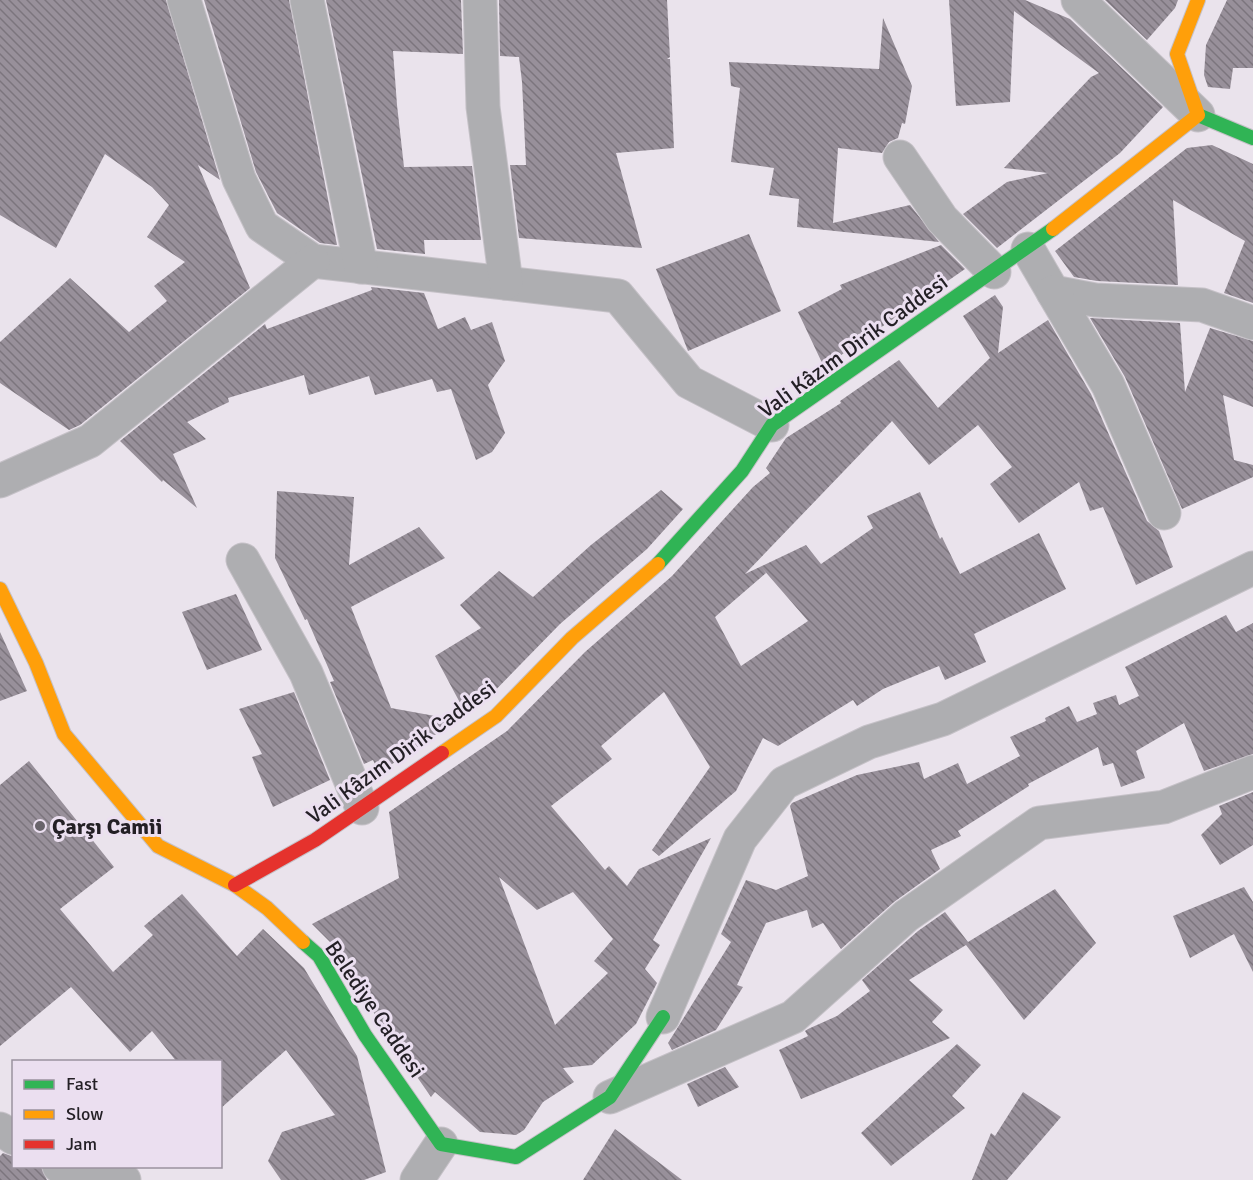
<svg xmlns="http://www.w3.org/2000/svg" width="1253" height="1180" viewBox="0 0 1253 1180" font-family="Signika,sans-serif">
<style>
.building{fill:url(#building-back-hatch);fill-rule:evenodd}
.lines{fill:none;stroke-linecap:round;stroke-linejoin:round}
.street-casing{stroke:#c5c1c7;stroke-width:35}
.fast-casing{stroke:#c5c1c7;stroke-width:16}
.slow-casing{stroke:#c5c1c7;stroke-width:16}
.jam-casing{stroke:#c5c1c7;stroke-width:16}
.street{stroke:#aeaeb1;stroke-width:33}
.fast{stroke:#30b455;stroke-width:14}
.slow{stroke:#ff9f0a;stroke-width:14}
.jam{stroke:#e5322d;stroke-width:14}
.poi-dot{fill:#69646b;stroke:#ebdff0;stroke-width:2}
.labels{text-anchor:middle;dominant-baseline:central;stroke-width:6;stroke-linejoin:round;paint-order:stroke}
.street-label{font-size:22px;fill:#231f25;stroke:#ebdff0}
.poi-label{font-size:22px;font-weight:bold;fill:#231f25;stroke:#ebdff0;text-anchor:start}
</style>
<defs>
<pattern id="building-back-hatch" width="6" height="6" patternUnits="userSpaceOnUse" patternTransform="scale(1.5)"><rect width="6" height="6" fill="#98909a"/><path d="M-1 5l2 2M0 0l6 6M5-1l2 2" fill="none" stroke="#7c757d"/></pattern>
</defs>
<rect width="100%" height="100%" fill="#eae3ec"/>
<g class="building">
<path d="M0,0h166l54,180 -22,-15 52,123 -170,137 -11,5 -69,-47v-41l70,-64 59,54 38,-31 -13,-15 31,-24 -38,-25 22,-32 -17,-18 -47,-33 -49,94 -56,-33z"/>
<path d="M204,0h85l48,245 -17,-2 -43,-30 -21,-41z"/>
<path d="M326,0h135l2,54 -70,-3 4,54 7,62 68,-1 9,74h-57l1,14 -48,-5z"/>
<path d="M499,0h168l3,57 -3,2h3l4,89 -58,5 26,95 -123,-10 -9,-73h16l-4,-83 -3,-25 -19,-1z"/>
<path d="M949,0h76l45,19 93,88 -43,46 -123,95 -34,-34 44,-32 41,-9 -44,-5 87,-91 8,-4 -85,-62 -4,91 -54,4z"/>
<path d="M1105,0h73l-3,8 -28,32z"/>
<path d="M1227,0h26v68h-20l-3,21 -22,-2 -4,-12 2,-30z"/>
<path d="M883,18l29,68 -7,38 -3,-1 -4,15 -9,4 -7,11 -44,-5 -5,75 77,-18 29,37 -142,-15 2,-28 -30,-4 5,-27 -43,-6 9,-74 -9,-2 -2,-24 150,7z"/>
<path d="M1212,145l41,19v139l-29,-10 21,-52 -72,-41 5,85 -81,-4 -23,-4 -19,-26 132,-103z"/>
<path d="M749,234l32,77 -93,40 -32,-82z"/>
<path d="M941,245l24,24 -141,98 -26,-55 44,-23 -2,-4z"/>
<path d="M371,287l53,6 14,36 27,-12 6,13 21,-8 13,39 -17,24 17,48 -13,19 -16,8 -25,-71 -14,3 -5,-13 -57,16 -6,-19 -60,19 -5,-20 -76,23 1,4 -42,20 19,17 -33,15 24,54 -34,-28 -1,2 -42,-41 145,-117 2,5 105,-39z"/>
<path d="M995,295l8,12 -5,46 50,-33 43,74 56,127 12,10 14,36 -37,18 -33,-78 -13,4 -11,-29 -60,41 -29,-39 22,-17 -34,-42 -49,40 -37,-44 -147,153 61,-29 15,19 52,-36 -6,-12 53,-24 20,47 2,-2 18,37 79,-41 27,56 -92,45 12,28 -41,18 -6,-14 -56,23 -26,17 -4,-6 -75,46 -15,-8 -27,53 -77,65 -7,-6 58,-83 -46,-75 -63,54 11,13 -61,47 54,64 4,-4 18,20 12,-17 72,-31 -58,102 7,5 -15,24 12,14 -21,41 -44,41 -29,3 11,14 -31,20 -19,28 -8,5 -36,-3 -45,-40 -4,5 -50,-72 -46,-78 -23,-23 87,-46 -10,-66 118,-81 78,-79 87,-76 81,-89 17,-14 -4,-5 20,-30 55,-35 -1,-2 59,-41 39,48 52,-50 -27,-42zM762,568l46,53 -67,45 -26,-49 51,-44zM499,877l38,33 36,-18 40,47 -19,22 14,12 -53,52z"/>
<path d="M1090,318l90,5 5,69 25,-64 43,13v66l-30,-12 11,65 19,5v12l-71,32 -57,-132z"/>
<path d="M661,490l22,19 -36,40 -87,75 -76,78 -18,12 -31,-58 46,-28 -21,-23 39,-34 34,26 58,-52z"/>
<path d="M277,491l77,6 -5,68 70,-38 26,31 -94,49 40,101 66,12 -78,53 -6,-13 -9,4 -34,-82 4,-1 -27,-62 -2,1 -30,-62z"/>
<path d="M236,594l26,56 -55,20 -25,-58z"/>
<path d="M1226,615l10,17 17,-9v131l-49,17 -20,-48 -48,28 9,27 -24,9 -8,-24 -10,3 -5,-19 -70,37 1,2 -71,45 3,5 -30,14 9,19 -46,33 -53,47 -18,-26 -11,5 -5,-18 -41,13 -29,62 6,2 -27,43 -44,20 -4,-7 63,-101 -10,-8 25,-54 30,10 32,-14 -18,-70 2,-3 65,-28 62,-13 5,17 34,-16 9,21 53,-28 -10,-19 36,-16 -1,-3 24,-12 8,16 20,-8 -4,-11 23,-8 3,10 20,-9 -14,-29z"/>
<path d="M0,632l27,59 -27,10z"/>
<path d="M294,692l36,88 -57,27 -21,-50 10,-3 -23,-45z"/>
<path d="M29,761l85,106 -54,42 53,63 40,-37 -9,-9 38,-32 55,62 26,-27 41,39 53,88 29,116 -22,8h-83l-13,-19 14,-29 53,-17 -49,-65 -66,59v-47h-43l-25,-31 -22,21 -59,-65 -71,59v-261z"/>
<path d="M1253,792v53l-33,20 -19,-30 21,-21 -3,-8z"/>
<path d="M1244,887l9,15v70l-19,-38 -44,24 -17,-42z"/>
<path d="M1055,889l41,54 -72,77 -58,-75 -57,35 34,30 -11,12 18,16 -149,61 -22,-49 29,-14 -3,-5 3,-2 29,-13 33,-25 -8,-11 56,-49 27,-19 23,30z"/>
<path d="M957,1044l24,21 -29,31 13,12 -74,58 -30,-33z"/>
<path d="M725,1067l14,20 -41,20 -11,-23z"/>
<path d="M1023,1092l38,25 -54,63h-35l19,-47 4,3z"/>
<path d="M615,1129l67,51h-99z"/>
<path d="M3,1153l11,4v10h27l6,13h-47v-24z"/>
</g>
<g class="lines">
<g class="street-casing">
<g id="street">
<path d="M184,0l55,179 23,47 51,35 305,35 71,86 83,43"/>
<path d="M307,0l54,267"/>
<path d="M480,0l3,107 23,176"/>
<path d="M1078,0l120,115"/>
<path d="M900,157l42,62 52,53"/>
<path d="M1028,249l25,43 42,8 107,5 51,18"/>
<path d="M1053,292l55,93 56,128"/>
<path d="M0,481l90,-40 223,-180"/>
<path d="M243,560l63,113 56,135"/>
<path d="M663,1017l77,-178 44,-56 85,-41 74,-23 310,-151"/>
<path d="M610,1097l183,-80 113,-101 133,-93 125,-16 89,-35"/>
<path d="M0,1129l14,9"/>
<path d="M59,1166l7,5 58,9"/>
<path d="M417,1180l24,-36"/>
</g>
</g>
<g class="fast-casing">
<g id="fast">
<path d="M1198,115l55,23"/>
<path d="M658,564l84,-93 30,-46 281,-196"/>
<path d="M303,942l16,14 46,79 76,109 75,13 94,-60 53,-80"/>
</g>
</g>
<g class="slow-casing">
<g id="slow">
<path d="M1053,229l145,-114 -21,-61 21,-54"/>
<path d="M0,589l36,74 28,71 94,112 77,39 32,23 36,34"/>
<path d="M442,753l54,-37 76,-78 86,-74"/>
</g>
</g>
<g class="jam-casing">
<path id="jam" d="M235,885l80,-45 127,-87"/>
</g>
<use href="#street" class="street"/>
<use href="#fast" class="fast"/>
<use href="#slow" class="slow"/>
<use href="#jam" class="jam"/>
</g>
<circle class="poi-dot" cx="40" cy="826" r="6"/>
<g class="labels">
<g class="street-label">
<text transform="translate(853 346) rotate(-36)">Vali Kâzım Dirik Caddesi</text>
<text transform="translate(401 752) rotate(-36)">Vali Kâzım Dirik Caddesi</text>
<text transform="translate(375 1009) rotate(56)">Belediye Caddesi</text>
</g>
<g class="poi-label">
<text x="52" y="826">Çarşı Camii</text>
</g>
</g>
<rect x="12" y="1060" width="210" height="108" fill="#ebdff0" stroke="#9b929f" stroke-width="1.5"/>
<rect x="24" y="1080" width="30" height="9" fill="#30b455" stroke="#9b929f" stroke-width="1.5"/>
<text x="66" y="1090" font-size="18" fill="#231f25">Fast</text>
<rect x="24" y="1110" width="30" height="9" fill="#ff9f0a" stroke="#9b929f" stroke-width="1.5"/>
<text x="66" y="1120" font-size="18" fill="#231f25">Slow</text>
<rect x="24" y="1140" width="30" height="9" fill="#e5322d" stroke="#9b929f" stroke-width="1.5"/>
<text x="66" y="1150" font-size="18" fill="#231f25">Jam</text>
</svg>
